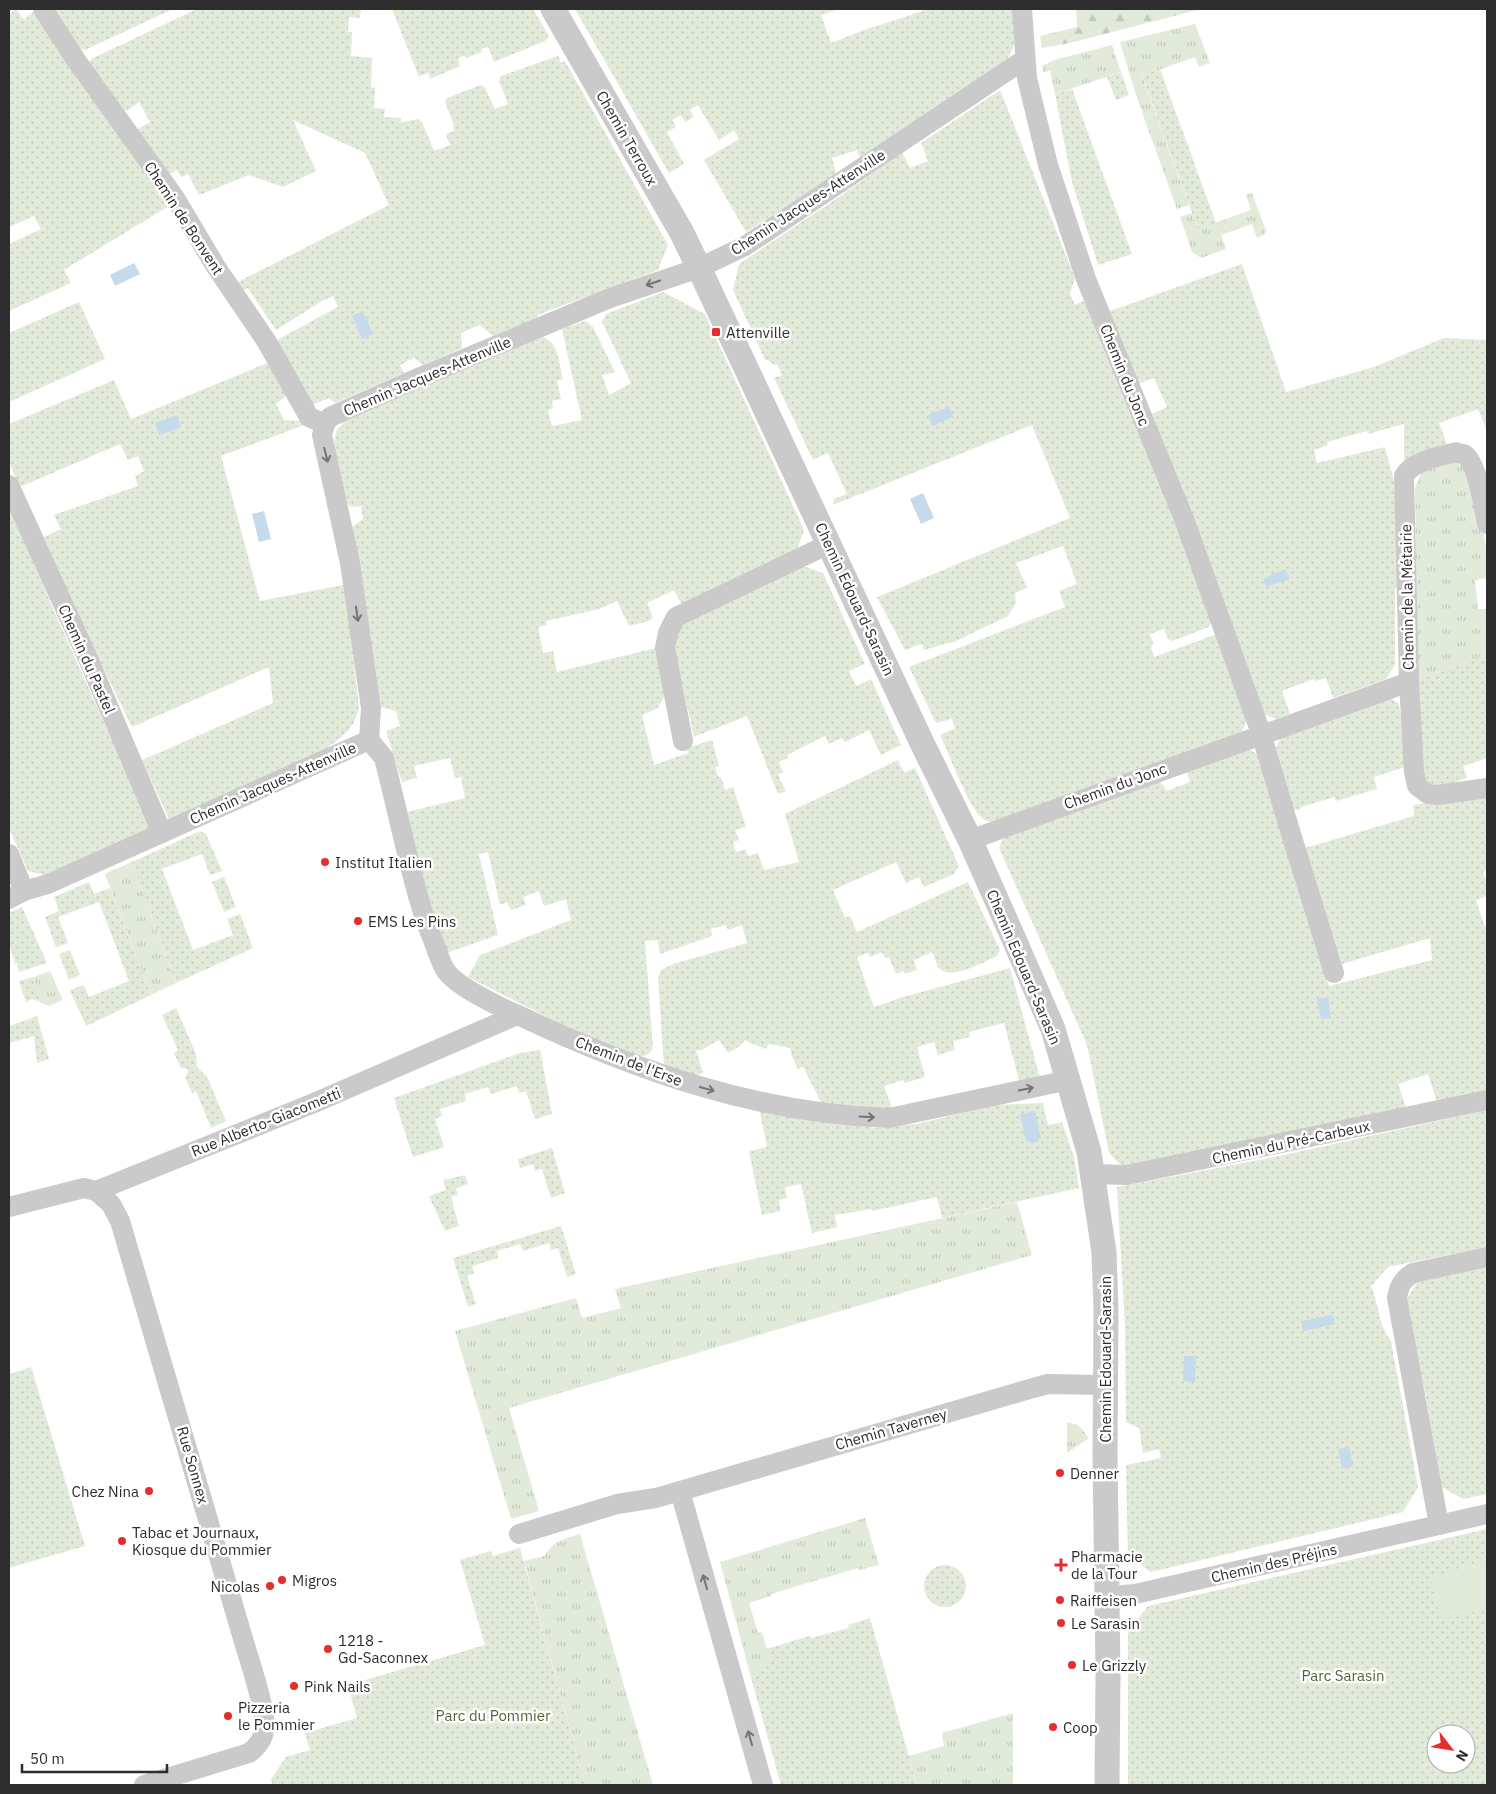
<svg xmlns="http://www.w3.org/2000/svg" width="1496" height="1794" viewBox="0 0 1496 1794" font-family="'IBM Plex Sans',sans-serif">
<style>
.grass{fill:url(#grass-tufts)}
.forest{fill:url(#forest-firs)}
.park{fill:url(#park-dots);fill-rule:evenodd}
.pitch{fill:#e2ebda}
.water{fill:#c5daeb}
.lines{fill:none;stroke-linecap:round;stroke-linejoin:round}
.minor{stroke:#cacaca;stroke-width:20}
.tertiary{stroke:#cacaca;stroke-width:25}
.oneway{stroke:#747474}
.poi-dot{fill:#e62d2d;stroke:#fff;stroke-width:2}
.labels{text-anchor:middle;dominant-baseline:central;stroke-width:5;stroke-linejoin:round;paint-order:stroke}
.street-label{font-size:15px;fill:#2d2d2d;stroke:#fff}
.poi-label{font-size:15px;fill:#2d2d2d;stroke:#fff;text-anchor:start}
.park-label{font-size:15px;fill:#4c683a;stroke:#fff}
</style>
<defs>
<pattern id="grass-tufts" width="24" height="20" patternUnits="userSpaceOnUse" patternTransform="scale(1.25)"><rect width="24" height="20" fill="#e2ebda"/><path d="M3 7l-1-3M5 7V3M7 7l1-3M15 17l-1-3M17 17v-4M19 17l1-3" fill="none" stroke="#c2cabb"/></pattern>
<pattern id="forest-firs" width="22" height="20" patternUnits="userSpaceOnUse" patternTransform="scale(1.25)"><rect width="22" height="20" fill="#e2ebda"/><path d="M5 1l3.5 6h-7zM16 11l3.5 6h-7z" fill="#c2cabb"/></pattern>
<pattern id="park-dots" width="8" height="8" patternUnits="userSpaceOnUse" patternTransform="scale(1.25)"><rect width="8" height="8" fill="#e2ebda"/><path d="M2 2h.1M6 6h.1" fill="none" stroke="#c2cabb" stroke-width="1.8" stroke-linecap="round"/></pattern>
</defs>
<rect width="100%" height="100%" fill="#fff"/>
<g class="grass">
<path d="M1195,24l15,39 -11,4 -4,-10 -53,19 47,129 -12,4 -39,-108 -18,-59z"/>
<path d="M1112,45l9,27 -66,22 -5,-23 -7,1 -1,-6 12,-6z"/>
<path d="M1252,193l14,38 -2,4 -7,3 -5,-14 -31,11 5,14 -25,9 -9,-6 -12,-35 12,-4 6,16 53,-19 -5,-15z"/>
<path d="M1457,462l12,11 13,48 5,35 -1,22 -11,2 3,29h9v45l-69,26 -3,-192 7,-17z"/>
<path d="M132,862l44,121 -25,12 -46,-121z"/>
<path d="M50,971l13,29 -14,6 -9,-4 -6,-25z"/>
<path d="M1017,1202l15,53 -523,153 30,103 -28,8 -56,-188 121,-33 6,20 39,-10 -6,-19z"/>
<path d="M1067,1422l11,3 11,13 -22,15z"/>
<path d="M865,1518l14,47 -20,5 -1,-2 -87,26v2l-22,7 9,30 4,-1 8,28 -3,10 -17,4 -30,-112z"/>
<path d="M580,1534l73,251h-68l-61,-224 20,-5 10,-12 12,-6z"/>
<path d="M1013,1713v72h-96l-8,-29 35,-10 -2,-13z"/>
</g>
<path class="forest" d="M1076,9h125l-131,34 -28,5 -2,-12 37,-9z"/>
<g class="park">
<path d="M16,9l8,11 9,-8 7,1 132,191 -108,66 7,13 -62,28v-67l32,-15 -7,-13 -25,11v-212z"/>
<path d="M55,9h118l-88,41 -7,-2z"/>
<path d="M197,9h164l-1,9 -11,-1 -1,15h4l-1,24 21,2 -1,29 4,1 -1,20 11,1 -1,8 17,1v5l11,-3 7,-1 4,5 11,27 16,-6 -4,-11 8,-3 -1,-5 1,-1 -9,-23 2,-4 34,-13 4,3 10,21 13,-5 -9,-23 2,-5 57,-20 3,7 4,-2 103,184 -10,25 -121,45 1,4 -45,17 -13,-11 -19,8 1,15 -39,17 -9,-7 -14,7 4,8 -69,30 -6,-5 -17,7 -39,-63 65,-35 -5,-11 -11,5 -46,29 -28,-42 -7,3 -5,-8 153,-78 -24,-52 -72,-33 23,51 -33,16 -34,-12 -50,20 -11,-21 -7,3 -4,-7 -10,5 -31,-45 14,-8 -11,-20 -12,9 -9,-3 -30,-40 3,-9z"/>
<path d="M392,9h26l2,2 5,-2h108l16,27 -4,5 -51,21 -6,-15 -7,2 1,3 -16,6 -2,-2 -6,2 2,8 -30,13 -2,-6 -9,4z"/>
<path d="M575,9h264l-18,6 10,28 33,-13 65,-21h85l1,35 -9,18 -146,96 -3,-8 -25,8 4,16 -90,58 -42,-72 35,-21 -5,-9 -15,10 -21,-35 -8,5 4,7 -9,5 -4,-7 -9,5 4,7 -9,5 17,32 -15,9z"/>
<path d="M1160,69l56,154 -18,6 -56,-154z"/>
<path d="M1121,72l8,23 -13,5 -9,-23z"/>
<path d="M1072,89l60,165 -34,11 -26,-83 -17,-88z"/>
<path d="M1000,90l75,188 -5,16 5,11 11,-5 98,245 28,76 -3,6 -37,14 -4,-2 -4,-10 -14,5 3,9 -2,5 3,9 63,-23 31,85 -7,14 -242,89c-7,0 -13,0 -18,-5 -13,-11 -32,-64 -41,-82l15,-7 -3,-9 -16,4 -27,-56 156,-60 -6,-16 18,-7 -14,-38 -47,17 11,25 -12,5 1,10 -8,13 -52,25 -32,9 -2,-6 -17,6 -28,-53 193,-79 -38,-93 -199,80 1,-6 13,-5 -19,-41 -15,7 -39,-82 8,-3 -5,-11 -3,1 -6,-5h-3l-32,-70 6,-26 100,-67 63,-45 8,16 18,-7 -7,-18z"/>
<path d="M1242,264l44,128 88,-25 70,-29 43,2v91l-9,-22 -39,14 8,21 -43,17v-37l-36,10 -1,-3 -40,11 1,3 -14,5 3,13 68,-16 12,46 3,94 -5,1v77l-9,14 -53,19 -7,-20 -10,3 -2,-2 -32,12 8,23 -15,5 -12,-6 -111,-299 15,-7 -13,-29 -17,6 -27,-73z"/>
<path d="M663,292l42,22 99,216 -7,20 -115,55 -8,-15 -27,13 6,14 -4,4 -20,5 -12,-25 -18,8 -53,12 1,4 -9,2 5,26 10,-2 4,21 99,-24 10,45 -8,15 -16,7 12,50 34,-12 -1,-5 25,-8 7,26 -4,1 3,10h3l4,13 8,-3 13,40 -11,3 4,10 -6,2 3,10 9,-3 3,7 10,-3 6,17 35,-8 -14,-48 113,-54 6,13 11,-5 44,98 -5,8 -30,13 -5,-10 -13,6 -10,-21 -63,28 12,28 5,-2 7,16 111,-50 32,68 -3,6c-14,6 -47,26 -59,11 -2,-4 -4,-11 -6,-15l-18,8 3,10 -12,4 -1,-3 -8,3 -7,-17 -4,1 -3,-6 -12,5 -2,-4 -11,4 16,48 1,2 29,-10 107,-29 30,110 -20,6 -16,-61 -35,9 1,5 -17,4 2,9 -17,5 -4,-13 -17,5 8,30 -20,6 -2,-3 -19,6 9,24 -71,-6 -19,-37 -5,2 -6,-13 -2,-8 -21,-4 -3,5 -13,-5 -8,-4 -5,6 -12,7 -9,-13 -19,11 -1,-2 -3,2 7,21 -9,6 -30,-11 -6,-89 3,-8 12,-6 74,-21 -5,-18 -14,5 -2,-5 -15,4 1,7 -52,18 -2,-14 -13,1 8,107c-4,8 -8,8 -16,8l-78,-33 -91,-46 12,-22 91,-35 -5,-21 -22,7 -5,-15 -16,6 3,8 -15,5 -4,-8 -7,3 -12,-53 -9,2 19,81 -52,18 -11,-26 -28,-115 58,-14 -4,-21 -6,1 -5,-20 -36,8 3,12 -15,4 -16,-51 14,-5 -4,-15 -15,-4 -12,-81 -16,-88 -1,-11 11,-8 -2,-13 -9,1 -6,-4 -12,-57 2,-15 11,-12 115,-50 81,-32c16,5 16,28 20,42l-6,2 4,18 -9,2 1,7 -5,2 4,16 30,-6 -20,-91 23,-8 8,6 22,45 -13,3 7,20 22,-12 -29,-61 4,-8z"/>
<path d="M79,302l26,57 -96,43v-69z"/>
<path d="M270,362l17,33 -11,9 8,16 18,1 2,4 -83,31 39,145 83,-16 5,23 11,99c-5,24 -17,29 -35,43l-155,69 -27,-59 131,-57 -4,-36 -137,60 -39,-80 -49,-110 17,-8 -7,-14 84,-29 -3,-10 9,-5 -6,-15 -10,4 -8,-16 -100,43 -11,-25v-38l105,-44 17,39z"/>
<path d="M9,505l46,108 96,214 -106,48 -17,-4 -19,-43z"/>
<path d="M803,566l20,7 42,91 -16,7 7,15 15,-7 30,66 -20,10 -12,-25 -24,12 -3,-4 -13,6 -4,-8 -38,19 1,3 -9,4 4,10 -5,3 8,16 -8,3 -31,-78 -53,21 -21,-93 10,-20z"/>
<path d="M1487,654v104l-24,8 4,12 -27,10 -12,-5 -5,-6 -5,-97z"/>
<path d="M1388,696l11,8 9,62 -34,11 3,12 -41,12 -2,-4 -32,10 -3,3 -6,-1 -17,-60 5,-14z"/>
<path d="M1247,748l12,7 70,231 103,-26 -2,-22 -88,26 -37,-116 109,-32 -1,-11 74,-12v77l-4,2 4,11v13l-11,4 9,27 2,-1v168l-49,11 -10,-31 -30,10 9,26 -282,57 -8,-5 -8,-10 -22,-107 -88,-197 6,-13 151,-56 8,7 2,5 24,-9 -4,-13z"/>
<path d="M200,831l6,3 16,37 -12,4 -8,-21 -40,15 31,81 40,-15 -6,-16 13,-5 13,34 -77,35 -44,-121z"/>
<path d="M224,877l12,30 -12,5 -12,-30z"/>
<path d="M89,882l5,12 16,-6 41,107 -65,31 -16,-36 14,-5 5,12 40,-16 -30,-79 -41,15 10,26 -12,4 -11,-30 14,-6 -5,-14z"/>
<path d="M22,907l25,56 -28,9 -2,-9 -2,1 -6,-21v-30z"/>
<path d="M70,950l10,25 -11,5 -10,-26z"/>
<path d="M34,977l6,25 -8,-3 -6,3 -7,-21z"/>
<path d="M176,1008l20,46 1,13 10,10 19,44 -15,7 -15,-37 -4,2 -7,-16 3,-4v-3l-2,-2h-5l-7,-15 4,-3 -16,-35z"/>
<path d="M37,1016l12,43 -12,4 -3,-27 -25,7v-17z"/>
<path d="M540,1050l12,64 -17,5 -9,-28 -7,2 -2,-7 -26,8 -3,-7 -23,7 1,7 -26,8 2,7 -7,3 9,28 -31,10 -19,-59 126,-45z"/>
<path d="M1043,1103l5,22 14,-3 12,35 5,31 -137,30 -5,-21 -65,14 -1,-2 -36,6 2,12 -25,6 -11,-49 -16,3 2,11 -8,2 2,11 -19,4 -13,-64 18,-4 -8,-40 115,21 43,-4 78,-19z"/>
<path d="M1487,1110v137l-99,20 -17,19c8,18 8,41 20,55l27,146 -15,25 -252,60 -23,-17 -2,-90 35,-7 -2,-9 -16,4 -4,-25 -13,-6 -1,-95 -8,-140 158,-30z"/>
<path d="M552,1148l13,45 -14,5 -9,-29 -7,2 -2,-7 -13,4 -2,-9z"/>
<path d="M465,1175l3,9 -12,4 2,7 -7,2 8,29 -14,5 -16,-35 17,-6 -3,-10z"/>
<path d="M561,1226l15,48 -9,3 -9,-29 -7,2 -2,-7 -26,8 -3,-7 -23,7 1,7 -26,8 2,7 -7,3 9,28 -8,3 -15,-49z"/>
<path d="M1487,1266v228l-24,5 -21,-12 -17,-95 -20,-90 13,-21z"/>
<path d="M31,1367l54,179 -76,22v-194z"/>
<path d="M1487,1529v256h-359v-153l20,-26zM1436,1734h30v30h-30z"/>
<path d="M520,1548l65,237h-312l-2,-6 15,-22 24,-7 -5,-17 52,-15 -9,-33 137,-40 -25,-85 31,-9 2,5z"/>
<circle cx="945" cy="1586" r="21"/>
<path d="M870,1618l47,167h-136l-31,-111 17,-5 -2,-7 5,-2 -4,-11 44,-13 1,2 38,-10 -1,-3z"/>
</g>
<path class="pitch" d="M1487,1561v47l-46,12 -11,-43z"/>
<g class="water">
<path d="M134,263l6,11 -25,12 -5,-11z"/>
<path d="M363,311l10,23 -11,5 -10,-23z"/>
<path d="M949,407l4,10 -21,9 -4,-11z"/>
<path d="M177,415l4,12 -22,8 -4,-12z"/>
<path d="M923,493l11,25 -13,6 -11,-25z"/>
<path d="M264,511l7,28 -12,3 -7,-28z"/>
<path d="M1285,569l5,10 -24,8 -3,-8z"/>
<path d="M1328,997l3,21 -10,1 -4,-20z"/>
<path d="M1035,1111l6,28h-3v3l-7,1 -2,-2h-3l-6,-27z"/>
<path d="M1333,1315l2,9 -32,7 -2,-10z"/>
<path d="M1184,1356h12l-1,26 -12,-1z"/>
<path d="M1349,1447l4,19 -11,2 -4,-19z"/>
</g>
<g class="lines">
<g class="minor">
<path d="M43,9l33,51 99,138 41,69 51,75 42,75 16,7"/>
<path d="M1022,9l5,69 21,87 38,114 98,240 77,214 27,91 46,149"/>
<path d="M9,485l81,178 72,170"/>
<path d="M1487,524c-3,-16 -9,-60 -23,-70 -1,0 -7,-1 -8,-2 -16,5 -43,8 -52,24l5,206 5,90 3,14 11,8 10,1 49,-7"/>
<path d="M369,740l2,-32 -21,-145 -28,-128 3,-11 5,-7 86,-38 194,-81 89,-30 46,-22 280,-187"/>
<path d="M369,740l15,18c8,31 15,63 23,95 7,30 14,58 26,87 4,10 7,22 13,31 11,16 56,37 74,45 117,55 239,98 369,102l180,-38"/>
<path d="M683,741l-18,-93 3,-15 8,-16 153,-73"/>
<path d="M970,840l439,-158"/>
<path d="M9,854l15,37"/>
<path d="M9,899l15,-8 24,-7 321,-144"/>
<path d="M1093,1174l34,1 360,-75"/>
<path d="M96,1191l15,13 9,17 124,421c6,21 23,68 20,88 -1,10 -7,17 -15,23l-105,32"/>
<path d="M9,1207l75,-19 12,3 218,-88 203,-88"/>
<path d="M680,1491l83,294"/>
<path d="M1439,1525l-42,-227c2,-12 5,-18 16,-25l74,-16"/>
<path d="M519,1534l98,-30 39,-6 377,-110 15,-4 57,1"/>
<path d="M1108,1596l27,-2 352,-80"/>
</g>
<path class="tertiary" d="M553,9l129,224 17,35 223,475 48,97 43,97 40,92 36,123 15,100 2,57 -1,146 3,219 -1,111"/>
</g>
<defs><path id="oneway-shaft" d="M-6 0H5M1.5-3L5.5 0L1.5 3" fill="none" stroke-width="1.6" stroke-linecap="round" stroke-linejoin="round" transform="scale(1.25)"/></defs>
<g class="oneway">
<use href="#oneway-shaft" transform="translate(653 283) rotate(161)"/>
<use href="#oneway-shaft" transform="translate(326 455) rotate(76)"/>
<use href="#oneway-shaft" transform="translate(357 614) rotate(82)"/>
<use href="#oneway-shaft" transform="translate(707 1089) rotate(15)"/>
<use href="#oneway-shaft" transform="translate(1026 1089) rotate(-12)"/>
<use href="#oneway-shaft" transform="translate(867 1117) rotate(3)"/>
<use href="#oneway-shaft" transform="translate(705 1582) rotate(-106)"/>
<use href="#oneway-shaft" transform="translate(750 1738) rotate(-106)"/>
</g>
<g class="poi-dot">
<rect x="711" y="327" width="10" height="10" rx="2.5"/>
<circle cx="325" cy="862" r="5"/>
<circle cx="358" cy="921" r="5"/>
<circle cx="1060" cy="1473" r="5"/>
<circle cx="149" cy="1491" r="5"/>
<circle cx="122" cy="1541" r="5"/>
<path d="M1058.5 1557.5h5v5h5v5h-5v5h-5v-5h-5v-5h5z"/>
<circle cx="282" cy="1580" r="5"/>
<circle cx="270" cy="1586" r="5"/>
<circle cx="1060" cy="1600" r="5"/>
<circle cx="1061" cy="1623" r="5"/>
<circle cx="328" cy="1649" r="5"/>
<circle cx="1072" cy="1665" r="5"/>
<circle cx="294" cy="1686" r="5"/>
<circle cx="228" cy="1716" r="5"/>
<circle cx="1053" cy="1727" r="5"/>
</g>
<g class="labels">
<g class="street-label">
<text transform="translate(627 138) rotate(60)">Chemin Terroux</text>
<text transform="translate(808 202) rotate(-33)">Chemin Jacques-Attenville</text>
<text transform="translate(184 218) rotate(57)">Chemin de Bonvent</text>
<text transform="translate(1125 375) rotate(68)">Chemin du Jonc</text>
<text transform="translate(427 376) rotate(-23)">Chemin Jacques-Attenville</text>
<text transform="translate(1407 597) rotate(-91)">Chemin de la Métairie</text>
<text transform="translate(855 599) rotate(65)">Chemin Edouard-Sarasin</text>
<text transform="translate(87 659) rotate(66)">Chemin du Pastel</text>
<text transform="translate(273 783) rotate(-24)">Chemin Jacques-Attenville</text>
<text transform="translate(1115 786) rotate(-20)">Chemin du Jonc</text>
<text transform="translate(1024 967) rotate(67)">Chemin Edouard-Sarasin</text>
<text transform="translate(629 1061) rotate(21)">Chemin de l'Erse</text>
<text transform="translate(266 1122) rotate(-22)">Rue Alberto-Giacometti</text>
<text transform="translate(1291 1142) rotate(-12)">Chemin du Pré-Carbeux</text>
<text transform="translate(1105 1359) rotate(-90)">Chemin Edouard-Sarasin</text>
<text transform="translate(891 1429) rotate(-16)">Chemin Taverney</text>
<text transform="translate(193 1465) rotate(74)">Rue Sonnex</text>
<text transform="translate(1274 1563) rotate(-13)">Chemin des Préjins</text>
</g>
<g class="poi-label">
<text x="726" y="332">Attenville</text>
<text x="335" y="862">Institut Italien</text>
<text x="368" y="921">EMS Les Pins</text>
<text x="1070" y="1473">Denner</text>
<text x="139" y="1491" text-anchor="end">Chez Nina</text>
<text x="132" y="1532">Tabac et Journaux,<tspan x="132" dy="17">Kiosque du Pommier</tspan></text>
<text x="1071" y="1556">Pharmacie<tspan x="1071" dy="17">de la Tour</tspan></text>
<text x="292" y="1580">Migros</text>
<text x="260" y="1586" text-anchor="end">Nicolas</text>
<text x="1070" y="1600">Raiffeisen</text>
<text x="1071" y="1623">Le Sarasin</text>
<text x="338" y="1640">1218 -<tspan x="338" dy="17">Gd-Saconnex</tspan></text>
<text x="1082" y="1665">Le Grizzly</text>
<text x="304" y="1686">Pink Nails</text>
<text x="238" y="1707">Pizzeria<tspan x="238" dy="17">le Pommier</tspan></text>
<text x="1063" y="1727">Coop</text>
</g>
<g class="park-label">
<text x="1343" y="1675">Parc Sarasin</text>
<text x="493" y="1715">Parc du Pommier</text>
</g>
</g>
<rect width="1496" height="1794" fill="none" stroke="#2d2d2d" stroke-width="20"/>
<g transform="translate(1451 1749) rotate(121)"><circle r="24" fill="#ffffff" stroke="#ababab"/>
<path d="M0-4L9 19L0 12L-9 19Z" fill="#e62d2d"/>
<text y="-8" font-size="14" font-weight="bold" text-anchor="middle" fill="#2d2d2d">N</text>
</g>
<path d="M22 1764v8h145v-8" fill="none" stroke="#2d2d2d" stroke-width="2.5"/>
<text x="30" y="1764" font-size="15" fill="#2d2d2d" stroke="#ffffff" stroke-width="4" paint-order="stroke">50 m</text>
</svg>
